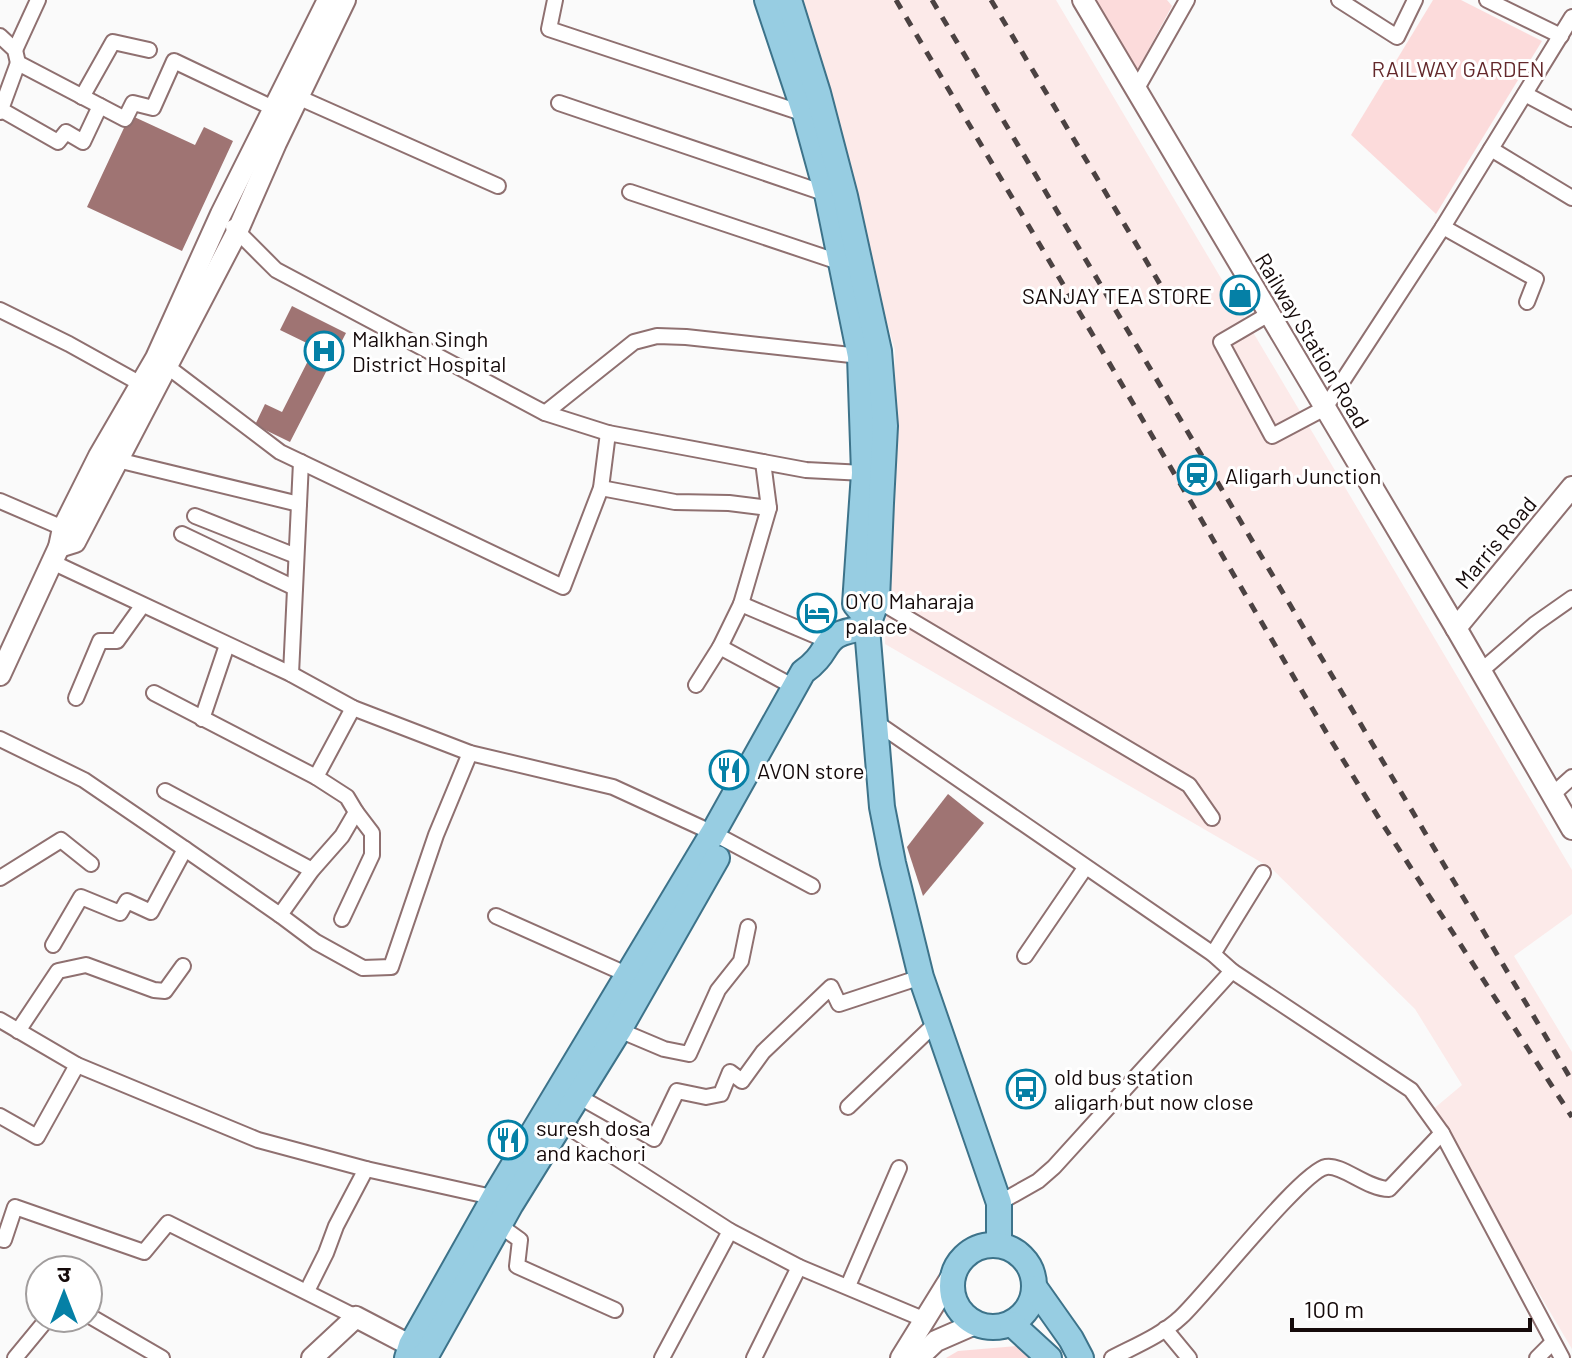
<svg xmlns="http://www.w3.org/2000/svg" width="1572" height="1358" viewBox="0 0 1572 1358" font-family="Barlow,'Noto Sans Devanagari',sans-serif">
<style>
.built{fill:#fceae9}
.green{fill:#fcdbdb}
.building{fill:#9f7473}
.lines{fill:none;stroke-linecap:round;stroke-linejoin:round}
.street-casing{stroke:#8f7070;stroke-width:18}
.secondary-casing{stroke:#8f7070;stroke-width:24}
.primary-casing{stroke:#3d738a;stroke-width:28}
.street{stroke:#fff;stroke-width:14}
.secondary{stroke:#fff;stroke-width:20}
.primary{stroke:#97cde2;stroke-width:24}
.rail{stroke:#4b4242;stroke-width:5;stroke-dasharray:10 10;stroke-linecap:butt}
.labels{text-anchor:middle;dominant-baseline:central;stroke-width:6;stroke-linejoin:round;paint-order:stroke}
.park-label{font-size:22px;fill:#64292c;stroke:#fff}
.poi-label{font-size:22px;fill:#150a0a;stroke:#fff;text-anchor:start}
.street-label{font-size:22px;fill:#150a0a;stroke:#fff}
</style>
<rect width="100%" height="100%" fill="#fafafa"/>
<path class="built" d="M795,0h261l516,870v44l-58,42 58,96v297l-141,-238 31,-26 -47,-76 -144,-141 -386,-224 10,-294z"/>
<g class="green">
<path d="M1095,0h72l5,6 -35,65z"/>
<path d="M1433,0h28l81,41 -106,173 -85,-79z"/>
<path d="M1017,1346l29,12h-100l12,-7z"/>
</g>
<g class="building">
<path d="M130,115l65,30 9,-18 29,14 -51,110 -95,-44z"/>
<path d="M292,306l54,27 -56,109 -35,-17 10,-21 17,8 33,-65 -35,-17z"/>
<path d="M948,794l36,29 -61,73 -16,-49z"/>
</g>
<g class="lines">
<g class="street-casing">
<g id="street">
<path d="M555,0l-6,29 256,85"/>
<path d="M1339,0l58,37 18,-37"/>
<path d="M1487,0l74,36"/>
<path d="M0,36l15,14 3,13 107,56 8,-16 20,5 21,-47 99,47"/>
<path d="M15,50l23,-50"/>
<path d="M1136,90l51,-90"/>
<path d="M291,94l207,92"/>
<path d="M1525,94l47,25"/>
<path d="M82,97l31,-55 36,8"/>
<path d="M559,103l268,91"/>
<path d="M0,109l58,33 8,-10 17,10 17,-36"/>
<path d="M0,112l18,-49"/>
<path d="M1491,149l81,49"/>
<path d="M630,192l212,71"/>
<path d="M233,227l43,43 269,143 63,20 155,29 43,8 58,3"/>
<path d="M1443,227l93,52 -9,23"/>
<path d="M0,310l69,34 72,40"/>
<path d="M1269,314l-48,28 51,94 53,-28 118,-181 129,-210"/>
<path d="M160,361l120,91 283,135 38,-99 7,-55"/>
<path d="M545,413l89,-71 23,-6 29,1 174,19"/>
<path d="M109,458l190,46"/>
<path d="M601,488l74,14 54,1 40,5"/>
<path d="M0,501l63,27"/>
<path d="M195,516l101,40"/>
<path d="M182,534l113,54"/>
<path d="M52,562l239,112 62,34 117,45 143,34 100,46 99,53"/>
<path d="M877,600l312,185 23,33"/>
<path d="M741,604l28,-96 -6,-46"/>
<path d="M720,647l21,-43 87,37"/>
<path d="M1481,671l54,-47 37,-26"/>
<path d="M291,674l10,-212"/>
<path d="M696,685l24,-38 76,41"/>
<path d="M76,698l24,-57h17l25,-35"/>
<path d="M202,719l25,-74"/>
<path d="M874,721l339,233 19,17 179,119 31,43 120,225"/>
<path d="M0,739l84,41 101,69"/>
<path d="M316,777l37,-69"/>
<path d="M165,791l147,79"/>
<path d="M1552,795l20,-18"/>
<path d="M0,878l61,-38 30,24"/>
<path d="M280,915l36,27 47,26 28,-1 45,-132 34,-82"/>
<path d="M496,916l139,62"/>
<path d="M342,919l30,-64v-22l-16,-21"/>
<path d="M53,945l28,-48 39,16 7,-12 24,11 34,-63 95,66 32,-45 30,-34 14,-24 -9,-15 -31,-20 -162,-84"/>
<path d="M1213,954l50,-81"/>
<path d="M1025,956l60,-88"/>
<path d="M0,1020l77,45 181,75 108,29 135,30"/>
<path d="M619,1030l45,19 25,5 29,-64 23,-29 7,-34"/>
<path d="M18,1031l40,-60 28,-6 68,25 11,1 18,-25"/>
<path d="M576,1095l78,44 23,-48 29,6 15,-3 9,-22 12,9 21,-29 68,-65 8,17 82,-27"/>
<path d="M848,1107l88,-84"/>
<path d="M0,1116l37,21 40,-72"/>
<path d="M556,1119l174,112"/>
<path d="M999,1203l39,-22 16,-14 178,-196"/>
<path d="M499,1225l21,15 -3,26 98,44"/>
<path d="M0,1239l4,1 11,-33 129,45 24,-29 188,94"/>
<path d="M310,1285l16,-32 10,-27 30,-57"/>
<path d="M848,1286l51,-118"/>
<path d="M88,1315l74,43"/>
<path d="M1165,1329l24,29"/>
<path d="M15,1358l33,-40"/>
<path d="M662,1358l68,-127 69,36 124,52"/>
<path d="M754,1358l45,-91"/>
<path d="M1112,1358c23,-12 50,-23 69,-41 25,-23 121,-146 145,-150 16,-3 41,22 63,22l53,-56"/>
<path d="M1537,1358l15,-15"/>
</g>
</g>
<g class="secondary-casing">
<g id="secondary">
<path d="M1083,0l373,628 116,201"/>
<path d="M59,547l16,-5 162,-310 39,-89 69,-143"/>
<path d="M1456,628l116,-141"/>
<path d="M0,675l59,-128 4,-19 36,-72 57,-98 65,-144 107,-214"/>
<path d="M312,1358l44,-41 67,35"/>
<path d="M901,1358l52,-84"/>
<path d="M918,1358l18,-17 39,-17"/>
</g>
</g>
<g class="primary-casing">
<g id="primary">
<path d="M767,0l38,114 22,80 33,162 4,117 -9,131 13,16"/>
<path d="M789,0l29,93 27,103 34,155 6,75 -4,77 -4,97 -10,28 15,179 11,56 28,114 78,226v42"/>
<circle cx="993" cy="1286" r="41"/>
<path d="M1035,1288l36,51 10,19"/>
<path d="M1012,1324l37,34"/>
<path d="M407,1358l4,-13 84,-149 218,-363 90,-161c33,-23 13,-39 64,-44"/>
<path d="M421,1358l6,-4 84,-150 108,-174 98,-172"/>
</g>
</g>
<use href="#street" class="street"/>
<use href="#secondary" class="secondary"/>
<use href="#primary" class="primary"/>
<g class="rail">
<path d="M896,0l433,737 51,83 192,297"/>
<path d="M932,0l640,1081"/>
<path d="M991,0l182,306"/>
</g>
</g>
<defs>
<g id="shop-ring" transform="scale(2)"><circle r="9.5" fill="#fff" stroke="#0580a6" stroke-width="1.5"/><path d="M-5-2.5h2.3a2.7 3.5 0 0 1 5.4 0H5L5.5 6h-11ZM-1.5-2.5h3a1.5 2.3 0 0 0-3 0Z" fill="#0580a6"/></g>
<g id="hospital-ring" transform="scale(2)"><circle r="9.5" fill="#fff" stroke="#0580a6" stroke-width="1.5"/><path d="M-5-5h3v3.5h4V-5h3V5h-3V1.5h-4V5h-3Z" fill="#0580a6"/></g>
<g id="station-ring" transform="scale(2)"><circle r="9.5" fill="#fff" stroke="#0580a6" stroke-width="1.5"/><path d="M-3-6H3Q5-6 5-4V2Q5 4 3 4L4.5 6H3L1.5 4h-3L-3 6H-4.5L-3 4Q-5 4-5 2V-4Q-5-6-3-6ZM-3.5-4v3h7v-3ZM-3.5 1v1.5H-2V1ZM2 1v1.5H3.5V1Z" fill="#0580a6"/></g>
<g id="hotel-ring" transform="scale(2)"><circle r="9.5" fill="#fff" stroke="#0580a6" stroke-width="1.5"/><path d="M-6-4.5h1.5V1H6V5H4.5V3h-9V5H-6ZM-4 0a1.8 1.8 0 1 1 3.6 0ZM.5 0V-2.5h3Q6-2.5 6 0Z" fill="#0580a6"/></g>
<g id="restaurant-ring" transform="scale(2)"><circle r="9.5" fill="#fff" stroke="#0580a6" stroke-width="1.5"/><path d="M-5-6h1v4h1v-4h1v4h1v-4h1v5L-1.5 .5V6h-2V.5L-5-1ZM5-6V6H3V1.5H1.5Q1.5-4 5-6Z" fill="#0580a6"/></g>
<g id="bus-ring" transform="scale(2)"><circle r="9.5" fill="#fff" stroke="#0580a6" stroke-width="1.5"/><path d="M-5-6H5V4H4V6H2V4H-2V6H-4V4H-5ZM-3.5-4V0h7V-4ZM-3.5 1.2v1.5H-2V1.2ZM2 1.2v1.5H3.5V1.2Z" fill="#0580a6"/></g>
</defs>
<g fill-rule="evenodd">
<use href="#shop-ring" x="1240" y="295"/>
<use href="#hospital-ring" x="324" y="351"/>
<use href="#station-ring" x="1197" y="475"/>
<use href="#hotel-ring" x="817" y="613"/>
<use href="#restaurant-ring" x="729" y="770"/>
<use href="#bus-ring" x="1026" y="1089"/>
<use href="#restaurant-ring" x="508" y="1140"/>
</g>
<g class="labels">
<g class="park-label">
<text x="1458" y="68">RAILWAY GARDEN</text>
</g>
<g class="poi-label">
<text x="1212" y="295" text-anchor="end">SANJAY TEA STORE</text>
<text x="352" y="338">Malkhan Singh<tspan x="352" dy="25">District Hospital</tspan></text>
<text x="1225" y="475">Aligarh Junction</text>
<text x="845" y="600">OYO Maharaja<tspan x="845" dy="25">palace</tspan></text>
<text x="757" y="770">AVON store</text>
<text x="1054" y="1076">old bus station<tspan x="1054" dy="25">aligarh but now close</tspan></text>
<text x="536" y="1127">suresh dosa<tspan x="536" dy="25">and kachori</tspan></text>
</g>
<g class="street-label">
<text transform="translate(1313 340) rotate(59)">Railway Station Road</text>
<text transform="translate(1495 542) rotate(-50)">Marris Road</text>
</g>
</g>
<g transform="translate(64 1294)"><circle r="38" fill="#ffffff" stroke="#a19d9d" stroke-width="2"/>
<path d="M0-6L14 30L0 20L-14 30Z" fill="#0580a6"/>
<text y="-12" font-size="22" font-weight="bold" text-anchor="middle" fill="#150a0a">उ</text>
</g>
<path d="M1292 1318v12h238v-12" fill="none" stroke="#150a0a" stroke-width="4"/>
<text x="1304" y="1318" font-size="24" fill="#150a0a" stroke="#ffffff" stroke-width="6" paint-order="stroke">100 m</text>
</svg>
